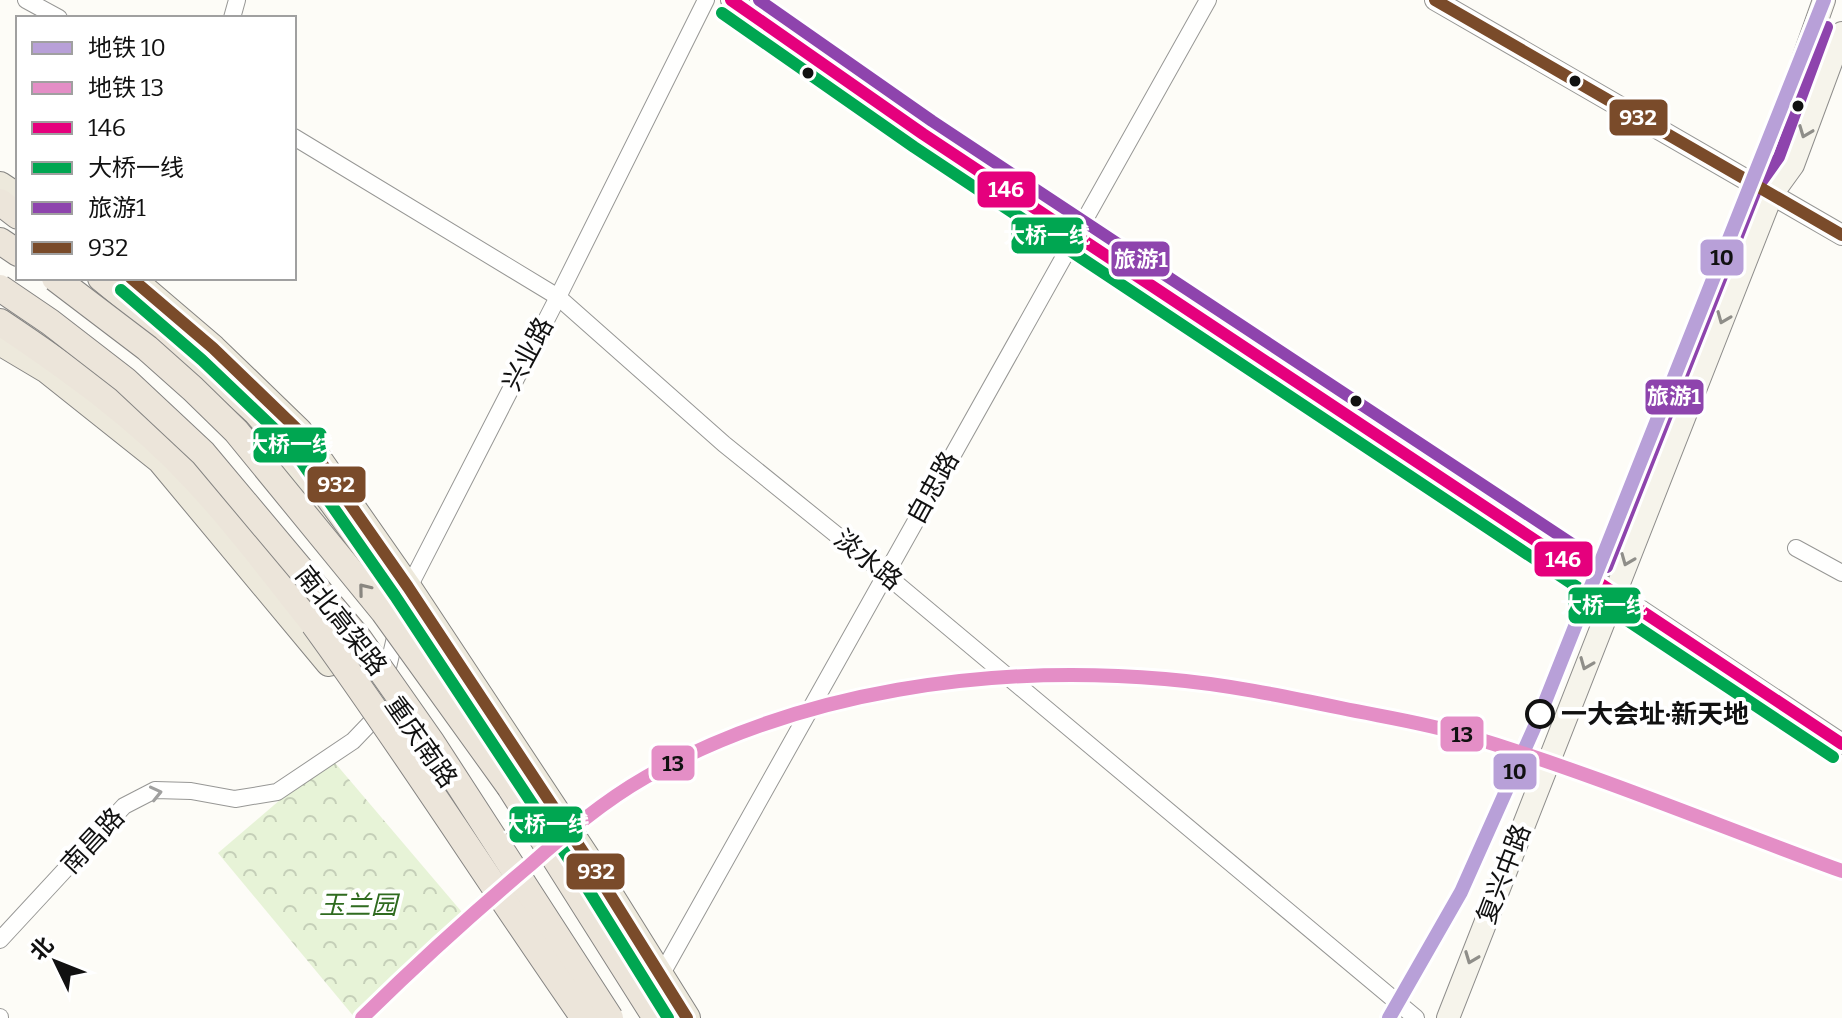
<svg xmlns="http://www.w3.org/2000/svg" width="1842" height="1018" viewBox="0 0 1842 1018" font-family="Bitter,'Noto Sans SC',serif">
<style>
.park{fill:url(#park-crowns)}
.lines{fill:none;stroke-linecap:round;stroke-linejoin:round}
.minor-casing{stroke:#979795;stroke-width:18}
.tertiary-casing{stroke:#979795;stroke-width:22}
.secondary-casing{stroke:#8e8d8b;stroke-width:24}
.primary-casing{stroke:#858482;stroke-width:28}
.trunk-casing{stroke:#858482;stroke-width:28}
.minor{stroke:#fffffe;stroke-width:16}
.tertiary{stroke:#fffffe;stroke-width:20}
.secondary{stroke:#f6f4eb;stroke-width:22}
.primary{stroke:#ede9dc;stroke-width:26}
.trunk{stroke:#ece5da;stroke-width:26}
.trunk-bridge-casing{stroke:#858482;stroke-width:28;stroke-linecap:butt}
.trunk-bridge{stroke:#ece5da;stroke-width:26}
.bus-1-casing{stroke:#fff;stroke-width:18}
.bus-2-casing{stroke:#fff;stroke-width:18}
.bus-3-casing{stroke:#fff;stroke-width:18}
.bus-4-casing{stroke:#fff;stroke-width:18}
.bus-1{stroke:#e5007d;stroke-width:12}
.bus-2{stroke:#00a651;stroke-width:12}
.bus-3{stroke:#8e44ad;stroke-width:12}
.bus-4{stroke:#7a4b2a;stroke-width:12}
.metro-1-casing{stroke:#fff;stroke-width:20}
.metro-2-casing{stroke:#fff;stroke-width:20}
.metro-1{stroke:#b8a0d8;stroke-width:14}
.metro-2{stroke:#e48ec6;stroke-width:14}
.oneway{stroke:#8f8e89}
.oneway2{stroke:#898680}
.oneway3{stroke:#a0a09f}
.bus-dot{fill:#111;stroke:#fff;stroke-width:3}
.stop-dot{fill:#fff;stroke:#111;stroke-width:4}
.labels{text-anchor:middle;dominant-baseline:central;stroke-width:8;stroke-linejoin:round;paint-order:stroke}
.street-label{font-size:26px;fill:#111;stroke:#fff}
.stop-label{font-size:26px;font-weight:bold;fill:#111;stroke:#fff;text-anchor:start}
.park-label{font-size:26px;font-style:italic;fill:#2f6b1f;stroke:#fff}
.line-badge{stroke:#fff;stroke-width:3}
.badge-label{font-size:22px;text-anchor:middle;font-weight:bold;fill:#fff}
.pale-badge-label{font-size:22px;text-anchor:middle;font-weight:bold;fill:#111}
</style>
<defs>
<pattern id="park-crowns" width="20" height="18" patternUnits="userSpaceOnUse" patternTransform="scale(2)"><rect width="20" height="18" fill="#e7f3d7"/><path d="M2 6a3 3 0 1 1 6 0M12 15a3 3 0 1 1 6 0" fill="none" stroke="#c5cfb8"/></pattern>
</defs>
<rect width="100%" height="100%" fill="#fdfcf7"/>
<path class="park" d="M330,757l142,167 -103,94h-14l-137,-165z"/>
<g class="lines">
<g class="minor-casing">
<g id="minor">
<path d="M26,0l33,18"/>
<path d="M232,18l5,-18"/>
<path d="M294,137l264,160 166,147 161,130 531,444"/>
<path d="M1796,548l46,25"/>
<path d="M407,591l151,-294 148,-297"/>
<path d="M385,680l13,-55"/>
<path d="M0,940l124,-134 31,-16 36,1 44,8 42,-7 76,-51 23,-24 2,-10"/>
<path d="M660,977l548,-977"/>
<path d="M0,1017v1"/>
</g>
</g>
<g class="tertiary-casing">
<g id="tertiary">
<path d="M731,0l192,134 919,610"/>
<path d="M1435,0l407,235"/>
</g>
</g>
<g class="secondary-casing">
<g id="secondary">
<path d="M1772,194l-4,-35 56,-159"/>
<path d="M1448,1018l324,-824 21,-29 49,-132"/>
</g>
</g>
<g class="primary-casing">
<g id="primary">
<path d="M0,185l18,12"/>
<path d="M131,278l82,70 86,83 109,156 181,274 98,157"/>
<path d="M0,342l47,28 113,90 169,203"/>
<path d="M271,458l75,78"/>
</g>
</g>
<g class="trunk-casing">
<g id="trunk">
<path d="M0,202l18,14"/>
<path d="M0,241l18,12"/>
<path d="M101,278l79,65 75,68 64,73"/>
<path d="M0,322c69,46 137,95 194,156 43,46 81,97 120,146"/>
<path d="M510,787l146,231"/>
</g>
</g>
<use href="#minor" class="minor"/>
<use href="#tertiary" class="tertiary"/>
<use href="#secondary" class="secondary"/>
<use href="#primary" class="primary"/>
<use href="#trunk" class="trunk"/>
<g class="trunk-bridge-casing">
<g id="trunk-bridge">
<path d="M55,278l92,70 46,41 43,42 148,181 126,175"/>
<path d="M0,288l50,34 75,58 78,73 156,186 73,104 178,275"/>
<path d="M319,484l59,81 49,81"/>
<path d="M314,624c94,129 179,264 270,394"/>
</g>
</g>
<use href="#trunk-bridge" class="trunk-bridge"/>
<g class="bus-1-casing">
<path id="bus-1" d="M731,0l192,134 919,610"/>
</g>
<g class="bus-2-casing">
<g id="bus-2">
<path d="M722,13l192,134 919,610"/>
<path d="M121,290l81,70 85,81 108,155 181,274 92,148"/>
</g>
</g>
<g class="bus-3-casing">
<path id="bus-3" d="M759,0l173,121 675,446 150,-379 22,-31 48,-130"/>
</g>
<g class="bus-4-casing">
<g id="bus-4">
<path d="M1435,0l407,235"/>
<path d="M131,278l82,70 86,83 109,156 181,274 98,157"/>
</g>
</g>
<use href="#bus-1" class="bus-1"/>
<use href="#bus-2" class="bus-2"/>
<use href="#bus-3" class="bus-3"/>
<use href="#bus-4" class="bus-4"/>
<g class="metro-1-casing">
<path id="metro-1" d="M1389,1018l72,-126 78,-175 285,-717"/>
</g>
<g class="metro-2-casing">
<path id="metro-2" d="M362,1018c54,-53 110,-104 168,-153 36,-32 74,-64 116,-88 154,-87 345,-113 519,-98 60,5 118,17 176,29 43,9 86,15 127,28 127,38 250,90 374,135"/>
</g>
<use href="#metro-1" class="metro-1"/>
<use href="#metro-2" class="metro-2"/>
</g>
<defs><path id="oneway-chevron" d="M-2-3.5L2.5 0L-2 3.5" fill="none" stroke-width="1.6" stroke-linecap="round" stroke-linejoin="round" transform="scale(2)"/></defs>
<g class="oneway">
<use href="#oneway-chevron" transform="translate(1805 132) rotate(111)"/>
<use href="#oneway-chevron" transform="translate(1723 318) rotate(112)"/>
<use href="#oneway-chevron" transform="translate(1627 560) rotate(112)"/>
<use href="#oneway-chevron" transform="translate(1586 664) rotate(112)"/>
<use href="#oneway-chevron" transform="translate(1471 958) rotate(111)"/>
</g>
<use class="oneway2" href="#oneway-chevron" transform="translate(364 589) rotate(-129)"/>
<use class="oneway3" href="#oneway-chevron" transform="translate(156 793) rotate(-13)"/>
<g class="bus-dot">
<circle cx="808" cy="73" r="7"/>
<circle cx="1575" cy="81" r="7"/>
<circle cx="1798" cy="106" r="7"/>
<circle cx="1356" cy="401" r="7"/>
</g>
<circle class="stop-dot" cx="1540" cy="714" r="13"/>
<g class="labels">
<g class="street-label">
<text transform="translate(528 354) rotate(-62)">兴业路</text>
<text transform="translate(933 488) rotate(-61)">自忠路</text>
<text transform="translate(868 560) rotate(39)">淡水路</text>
<text transform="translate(341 621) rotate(52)">南北高架路</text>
<text transform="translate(421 742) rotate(55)">重庆南路</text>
<text transform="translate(93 841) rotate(-47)">南昌路</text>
<text transform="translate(1504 874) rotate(-69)">复兴中路</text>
</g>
<g class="stop-label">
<text x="1561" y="714">一大会址·新天地</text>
</g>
<g class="park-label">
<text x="358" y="905">玉兰园</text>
</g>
</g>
<g class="line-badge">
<rect x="1608" y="98" width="61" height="39" rx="8" fill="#7a4b2a"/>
<rect x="976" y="170" width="61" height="39" rx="8" fill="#e5007d"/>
<rect x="1010" y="216" width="75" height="39" rx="8" fill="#00a651"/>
<rect x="1699" y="238" width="46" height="39" rx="8" fill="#b8a0d8"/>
<rect x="1110" y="240" width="61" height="38" rx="8" fill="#8e44ad"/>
<rect x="1644" y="378" width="61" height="38" rx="8" fill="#8e44ad"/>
<rect x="252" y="426" width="76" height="38" rx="8" fill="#00a651"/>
<rect x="306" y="465" width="61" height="39" rx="8" fill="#7a4b2a"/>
<rect x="1533" y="540" width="61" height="38" rx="8" fill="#e5007d"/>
<rect x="1567" y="586" width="75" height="39" rx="8" fill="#00a651"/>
<rect x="1439" y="715" width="46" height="38" rx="8" fill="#e48ec6"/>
<rect x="650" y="744" width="46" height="38" rx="8" fill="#e48ec6"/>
<rect x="1492" y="752" width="46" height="39" rx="8" fill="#b8a0d8"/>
<rect x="508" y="805" width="76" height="39" rx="8" fill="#00a651"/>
<rect x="565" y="852" width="61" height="39" rx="8" fill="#7a4b2a"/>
</g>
<g class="badge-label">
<text x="1638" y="125">932</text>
<text x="1006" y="197">146</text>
<text x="1047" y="243">大桥一线</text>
<text x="1141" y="267">旅游1</text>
<text x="1674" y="404">旅游1</text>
<text x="290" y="452">大桥一线</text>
<text x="336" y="492">932</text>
<text x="1563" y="567">146</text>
<text x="1604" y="613">大桥一线</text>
<text x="546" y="832">大桥一线</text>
<text x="596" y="879">932</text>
</g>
<g class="pale-badge-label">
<text x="1722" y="265">10</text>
<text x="1462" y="742">13</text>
<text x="673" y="771">13</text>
<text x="1515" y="779">10</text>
</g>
<rect x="16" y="16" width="280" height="264" fill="#ffffff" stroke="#a0a0a0" stroke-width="2"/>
<rect x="32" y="42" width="40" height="12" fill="#b8a0d8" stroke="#a0a0a0" stroke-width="2"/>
<text x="88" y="56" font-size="24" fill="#111111">地铁 10</text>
<rect x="32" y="82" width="40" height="12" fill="#e48ec6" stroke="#a0a0a0" stroke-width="2"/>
<text x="88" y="96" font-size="24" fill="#111111">地铁 13</text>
<rect x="32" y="122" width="40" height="12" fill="#e5007d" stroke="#a0a0a0" stroke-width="2"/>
<text x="88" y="136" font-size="24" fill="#111111">146</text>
<rect x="32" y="162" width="40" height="12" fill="#00a651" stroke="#a0a0a0" stroke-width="2"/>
<text x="88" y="176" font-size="24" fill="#111111">大桥一线</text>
<rect x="32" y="202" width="40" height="12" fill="#8e44ad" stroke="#a0a0a0" stroke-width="2"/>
<text x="88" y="216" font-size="24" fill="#111111">旅游1</text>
<rect x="32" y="242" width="40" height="12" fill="#7a4b2a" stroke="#a0a0a0" stroke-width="2"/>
<text x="88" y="256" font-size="24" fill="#111111">932</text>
<g transform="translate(56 962) rotate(313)" stroke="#ffffff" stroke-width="6" paint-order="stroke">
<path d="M0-6L14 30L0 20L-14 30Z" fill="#111111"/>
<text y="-12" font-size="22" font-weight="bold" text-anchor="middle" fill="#111111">北</text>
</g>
</svg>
